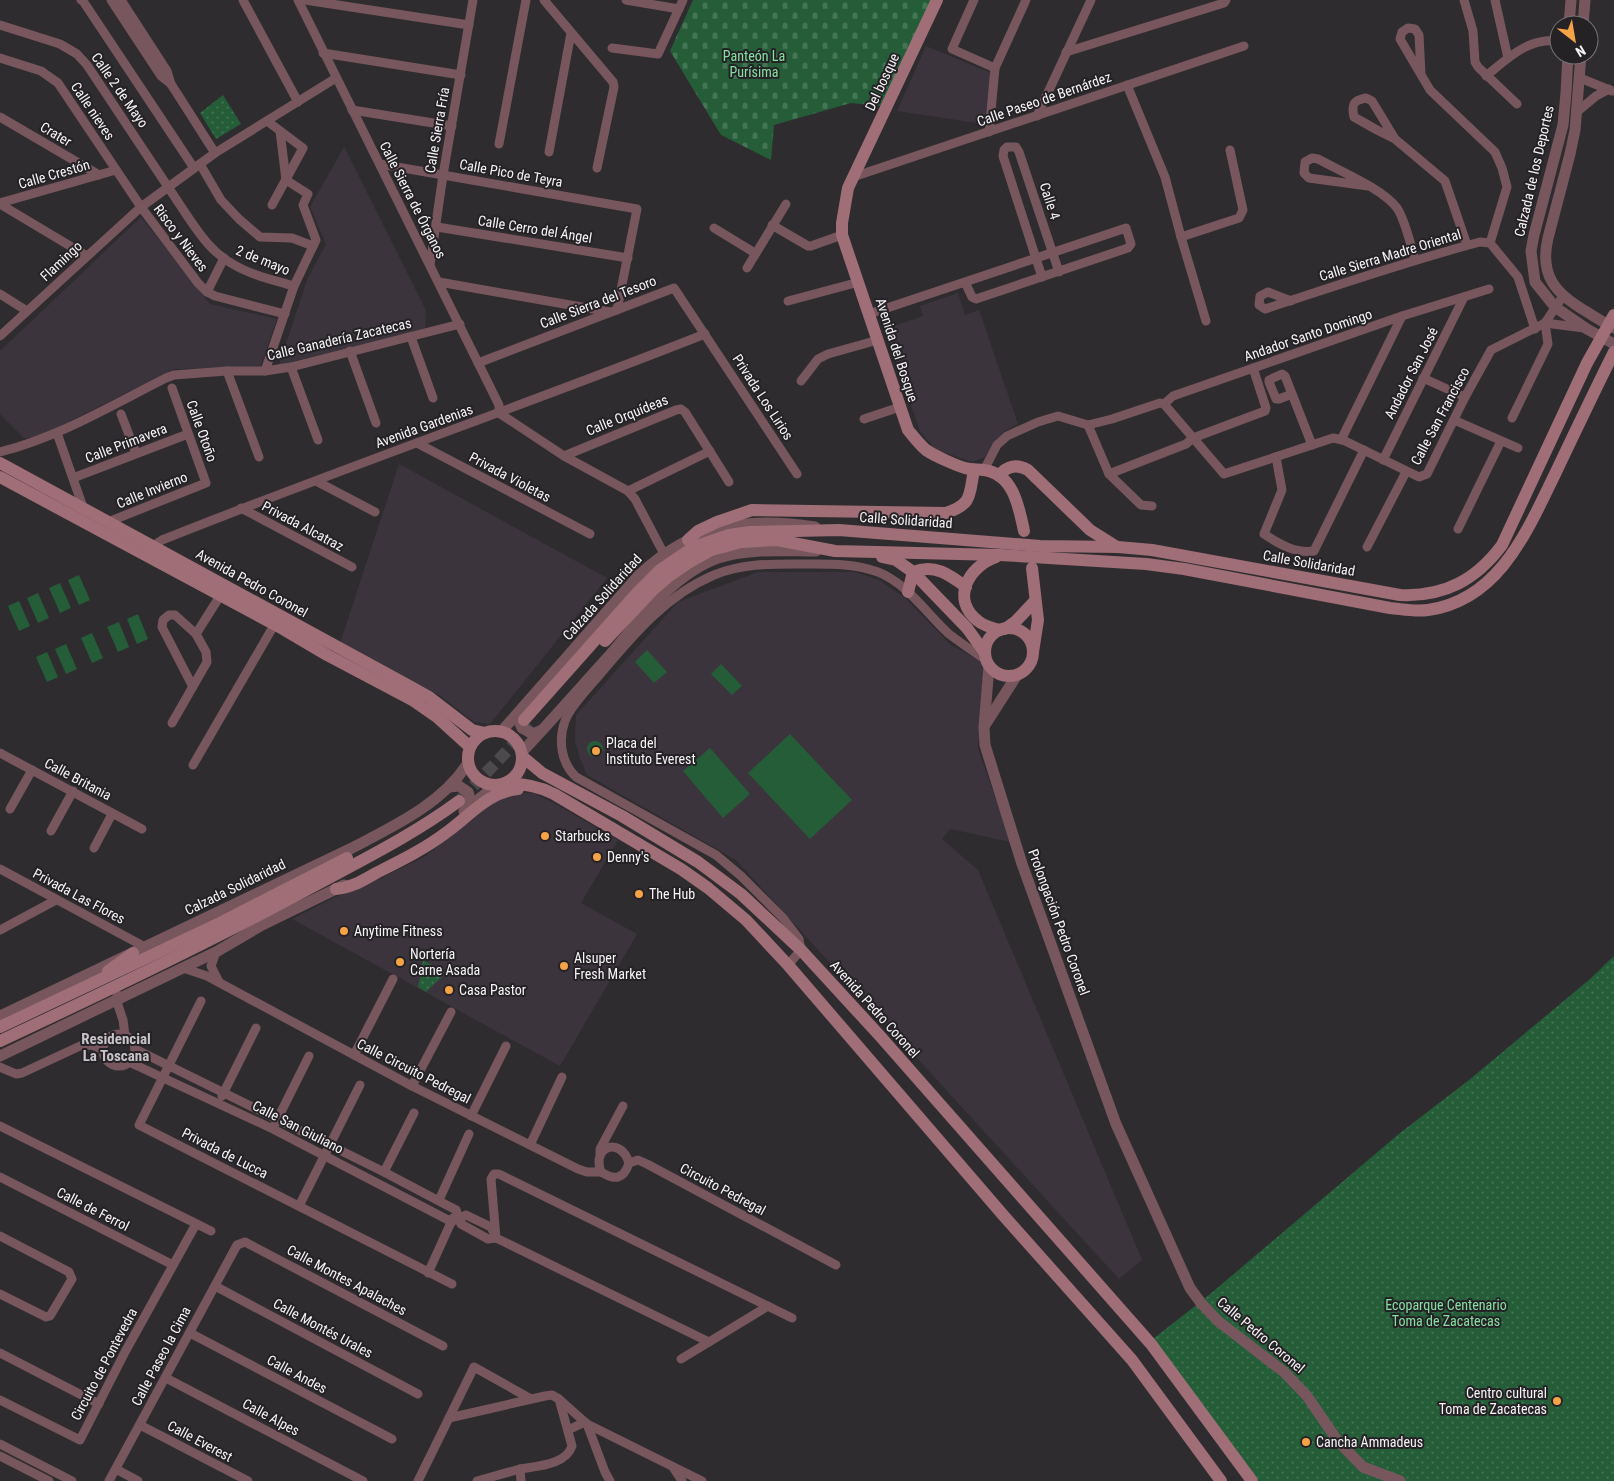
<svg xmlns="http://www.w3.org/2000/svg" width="1614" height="1481" viewBox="0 0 1614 1481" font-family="'Roboto Condensed',sans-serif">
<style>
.built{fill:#3b343c}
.green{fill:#245d38}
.cemetery{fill:url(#cemetery-stones)}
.park{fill:url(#park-dots)}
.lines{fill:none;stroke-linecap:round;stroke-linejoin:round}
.secondary-tunnel{stroke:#4d4a4e;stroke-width:12;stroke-dasharray:12 6;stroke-linecap:butt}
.minor{stroke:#77575d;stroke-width:9}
.tertiary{stroke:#77575d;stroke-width:11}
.secondary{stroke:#a06e77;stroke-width:12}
.poi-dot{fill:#f6a246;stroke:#252226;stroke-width:2}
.labels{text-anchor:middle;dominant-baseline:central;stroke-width:4;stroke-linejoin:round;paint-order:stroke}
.park-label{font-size:14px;fill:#84e0a0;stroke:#252226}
.street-label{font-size:14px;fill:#f6f4f6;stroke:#252226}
.poi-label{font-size:14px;fill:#f6f4f6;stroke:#252226;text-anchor:start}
.neighbourhood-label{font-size:15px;font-weight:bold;fill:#c7c3c8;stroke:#252226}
</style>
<defs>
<pattern id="cemetery-stones" width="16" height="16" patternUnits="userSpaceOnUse" patternTransform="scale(1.25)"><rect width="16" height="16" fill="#245d38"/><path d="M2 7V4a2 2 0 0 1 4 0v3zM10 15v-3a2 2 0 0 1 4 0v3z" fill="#447555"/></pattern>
<pattern id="park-dots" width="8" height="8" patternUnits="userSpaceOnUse" patternTransform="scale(1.25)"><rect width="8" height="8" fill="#245d38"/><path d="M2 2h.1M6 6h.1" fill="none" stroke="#447555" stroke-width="1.8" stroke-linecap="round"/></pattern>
</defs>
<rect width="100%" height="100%" fill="#2f2c30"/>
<g class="built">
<path d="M926,46l65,27 -7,51 -87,-13z"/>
<path d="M344,147l82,164 -1,18 -146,36 28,-85 19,-36 -16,-37z"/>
<path d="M141,217l69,87 67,15 -17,49 -86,1 -138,69h-12l-24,-24v-63z"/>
<path d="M958,293l7,22 14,-5 39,114 -12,6 -14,15 -7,12 -13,5 -37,-13 -15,-18 -35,-102 38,-13 -3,-10z"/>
<path d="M399,464l208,114 -117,146 -16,-2 -35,-27 -99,-52z"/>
<path d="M758,572h97l24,8 26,18 46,47 29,16 5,7 -7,81 33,93 -61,-13 -8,10 36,31 164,390 -23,19 -383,-419 -149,-85 -7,-17 -5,-16 1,-27 102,-113z"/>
<path d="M517,793h16l19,9 66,38 -37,63 56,31 -77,132 -268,-147 44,-22 33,-13 55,-27 77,-60z"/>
</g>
<g class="green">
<path d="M79,575l11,25 -11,5 -11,-25z"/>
<path d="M60,583l11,25 -11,5 -11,-25z"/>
<path d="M38,593l11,25 -11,5 -11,-25z"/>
<path d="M19,601l11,25 -11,5 -11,-25z"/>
<path d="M138,614l10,25 -11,5 -10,-25z"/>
<path d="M119,622l10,25 -11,5 -11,-25z"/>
<path d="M92,633l11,25 -11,5 -11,-25z"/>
<path d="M66,644l11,25 -11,5 -11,-25z"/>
<path d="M647,650l20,22 -13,11 -19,-21z"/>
<path d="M47,652l11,25 -11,5 -11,-25z"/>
<path d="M721,664l21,22 -10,9 -21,-21z"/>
<path d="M790,734l62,66 -42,39 -62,-66z"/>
<circle cx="595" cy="749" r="8"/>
<path d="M710,748l40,46 -27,24 -40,-47z"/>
</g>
<path class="cemetery" d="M693,0h238l-48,106 -32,-3 -77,22 -3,35 -50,-25 -51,-84z"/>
<g class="park">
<path d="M223,95l18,29 -25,15 -16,-26z"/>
<path d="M1614,956v525h-355l-106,-142 56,-44 191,-162 69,-53 121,-101z"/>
<path d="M423,960l23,13 -20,19 -8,-5z"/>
</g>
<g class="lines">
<path class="secondary-tunnel" d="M461,799l71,-74"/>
<g class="minor">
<path d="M81,0l2,1 111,167"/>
<path d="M111,0l50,76 10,8"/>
<path d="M121,0l46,71 4,13 44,69"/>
<path d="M243,0l55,102"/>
<path d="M298,0l201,405v8"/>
<path d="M305,0l164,25"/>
<path d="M544,0l69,82 1,5 -17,81"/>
<path d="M626,0l53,9"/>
<path d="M974,0l-22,49 43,19"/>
<path d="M1464,0l9,31 2,31 3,5 39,37"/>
<path d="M1495,0l13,58"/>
<path d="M0,25l60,19 17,10 10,11 103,155c11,16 23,33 41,43 19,12 42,17 63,23"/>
<path d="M612,48l46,6 25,-54"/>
<path d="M1066,52l158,-49 2,-3"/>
<path d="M323,53l138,22"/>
<path d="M0,58l41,13 17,12 83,124 57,76 9,9 8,4 70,18"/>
<path d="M1421,74l-2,-39 -4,-6 -7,-1 -6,4 -2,7 30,51 65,62 7,16 5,19 -17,56"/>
<path d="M1486,76c22,-18 43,-39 73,-35"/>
<path d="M1580,78l32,13"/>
<path d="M1127,85l38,92 16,60 25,84"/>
<path d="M352,110l100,16"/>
<path d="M1578,111l18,-15 13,-7"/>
<path d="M1037,116l54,-116"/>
<path d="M0,117l99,58"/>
<path d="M267,121l36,27 -31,57"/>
<path d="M989,132l6,-64 31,-68"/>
<path d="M1395,139l-23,-38 -6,-3c-12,2 -15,6 -12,19l23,13 18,9 50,42 22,64"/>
<path d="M499,144l27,-144"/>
<path d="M549,152l22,-119"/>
<path d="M200,164l21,36 18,19 21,18 32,1 21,8"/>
<path d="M380,164l257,45 -20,101"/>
<path d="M853,177l391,-131"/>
<path d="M1368,186l-59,-8 -5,-5 1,-11 7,-4 6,1c22,12 65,30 79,49 8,12 14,37 18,52"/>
<path d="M0,203l116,-33"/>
<path d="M0,204l87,52"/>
<path d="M772,225l36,21h3l31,-11"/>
<path d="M437,227l191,31"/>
<path d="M714,228l41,25"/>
<path d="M1181,237l58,-19 4,-8 -13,-60"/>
<path d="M430,265l13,-90 30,-175"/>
<path d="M747,268l39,-64"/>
<path d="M1042,277l-39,-121 1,-6 3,-3h9l3,5 40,120"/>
<path d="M439,282l171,30"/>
<path d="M207,292l17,-34"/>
<path d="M0,294l27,17"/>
<path d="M788,301l71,-19"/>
<path d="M1291,301l-23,-9 -8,4 -1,9 6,4c71,-23 142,-48 215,-67l10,1 28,34 17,52"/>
<path d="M869,314l257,-86 5,16 -3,4 -152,51 -4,-2 -7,-15"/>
<path d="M1545,323l18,-27"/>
<path d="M0,336l141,-129 74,-54 121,-75"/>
<path d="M411,337l22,61"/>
<path d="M350,351l26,72"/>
<path d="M478,363l196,-75 123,186"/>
<path d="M291,367l27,73"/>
<path d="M227,371l32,86"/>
<path d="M265,371l29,-85 22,-46 -13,-35 5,-11 -22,-14 -6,-49"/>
<path d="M1423,378l42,19"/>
<path d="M801,381l17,-22 10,-5 50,-14"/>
<path d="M1292,394l-13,5h-3l-7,-17v-2l13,-6 3,2 27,69"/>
<path d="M1164,404l9,-8 229,-80 87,-27"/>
<path d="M499,413l65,43 64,35 7,8 29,55"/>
<path d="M121,414l15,39"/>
<path d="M1512,418l36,-74 -3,-21"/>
<path d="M864,419l36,-12"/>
<path d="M1454,420l64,28"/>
<path d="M1088,425l21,49 32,31 11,1"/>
<path d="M57,433l27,77"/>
<path d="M1341,440l61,-124"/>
<path d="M417,443l173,91"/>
<path d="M0,452c59,-15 112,-47 166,-74l8,-3 53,-4h38l26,-4 169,-43"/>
<path d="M564,456l112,-46 5,-1 4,3 44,70"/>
<path d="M1276,457l6,33 -18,44c15,10 32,20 50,17l50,-101"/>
<path d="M1383,460l81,-163"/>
<path d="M984,470l13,-25 10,-9 31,-14 20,-6 30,9 24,-6 48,-16 4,1 60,70 109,-36 10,2 76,37 8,-3 38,-77 26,-47 54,-27 39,5"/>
<path d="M1109,474l77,-30 7,-6 72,-27 1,-3 -13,-40"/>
<path d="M73,478l115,-44"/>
<path d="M316,481l59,31"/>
<path d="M628,491l82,-40"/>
<path d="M241,508l111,59"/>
<path d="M108,522l98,-39 -34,-95"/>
<path d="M1458,529l43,-88"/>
<path d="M153,546l9,-6c180,-72 363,-135 543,-206"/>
<path d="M1367,547l39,-75"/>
<path d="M196,634l24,-38"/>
<path d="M172,723l35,-61 -1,-10 -10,-18 -21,-19h-6l-6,5 -1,7 31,60"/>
<path d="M0,753l142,76"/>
<path d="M193,765l84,-145"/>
<path d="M10,809l22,-39"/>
<path d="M51,831l22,-40"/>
<path d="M94,848l18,-34"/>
<path d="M0,869l145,78"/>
<path d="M0,930l56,-30"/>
<path d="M216,952l-5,14 8,16"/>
<path d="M788,965l13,-15 -2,-11 -16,-21 -42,-42 -25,-21 -140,-78c-15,-14 -18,-37 -11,-56 4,-12 22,-32 31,-42 34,-40 68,-83 118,-104 29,-12 59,-11 89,-11 26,0 51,-1 75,8 30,12 48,41 71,62 12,9 25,18 37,26"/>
<path d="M183,968l24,8 205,110 166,83 9,3h14"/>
<path d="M117,994l1,11 5,15 2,15"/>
<path d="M201,1001l-62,124 313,159"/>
<circle cx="119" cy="1050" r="16"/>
<path d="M135,1049l249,123 72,38"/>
<path d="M354,1055l39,-76"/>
<path d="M129,1062l144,67 179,93"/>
<path d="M0,1067l16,7 6,-1 58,-27 12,-1 11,5"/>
<path d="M412,1086l39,-74"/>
<path d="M222,1096l34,-68"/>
<path d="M471,1116l35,-70"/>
<path d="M275,1124l34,-68"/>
<path d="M0,1126l211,105"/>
<path d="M530,1145l32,-68"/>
<path d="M600,1153v-4l23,-43"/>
<path d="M629,1163l9,-3 9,4 189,101"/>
<path d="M384,1172l30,-59"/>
<path d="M601,1172c-10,-26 20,-36 28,-9"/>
<path d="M601,1172c14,9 23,7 28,-9"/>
<path d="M0,1177l173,88"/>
<path d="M439,1200l30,-66"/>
<path d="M299,1206l61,-121"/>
<path d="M456,1210l5,14 27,15 8,-1 213,104"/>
<path d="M457,1220l9,-5 25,12 4,8"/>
<path d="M0,1236l69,36 3,7 -22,37 -4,1 -46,-23"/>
<path d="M496,1238l-5,-59 3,-5h5l293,144"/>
<path d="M428,1273l25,-55"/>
<path d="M215,1286l203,108"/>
<path d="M190,1333l202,106"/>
<path d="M0,1353l99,51"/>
<path d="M681,1359l87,-53"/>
<path d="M166,1378l197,103"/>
<path d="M559,1399l28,25 18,48 5,9"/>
<path d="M0,1400l80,40 45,-88 71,-128"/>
<path d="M587,1424l115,57"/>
<path d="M140,1425l108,56"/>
<path d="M568,1430l17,-8"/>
<path d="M0,1444l72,37"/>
<path d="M0,1456l49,25"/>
<path d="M673,1467l9,14"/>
<path d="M116,1469l22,12"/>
<path d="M109,1481l128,-236 8,-3 198,104"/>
<path d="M418,1481l31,-63"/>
<path d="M477,1481l43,-12"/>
<path d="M521,1481l-1,-12c17,-3 46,-4 52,-23l-13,-47 -7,-4 -7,1 -96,22 25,-51 57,32"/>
</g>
<g class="tertiary">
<path d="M1569,25l2,-25"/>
<path d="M1583,25l2,-25"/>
<path d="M1568,55l-2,38 -3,32 -29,110 -3,16 4,31 20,25 32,22 27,15"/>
<path d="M1581,55l-6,75 -5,24 -22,84c-9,38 8,56 39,74 9,6 18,11 27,16"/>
<path d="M989,666l-5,61 1,18 37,119 94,260 74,164 11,15 17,18 66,51 23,24 30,44 26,27 37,14"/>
<path d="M522,709l-4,10 4,9 11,6 9,-4"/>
<path d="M985,725l32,-50"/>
<path d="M501,732l138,-157c54,-50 105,-59 176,-48"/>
<path d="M522,752c30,-32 58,-64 87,-96 30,-35 64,-82 109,-98 31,-10 66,-7 98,-7"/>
<path d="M449,787l10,-1 9,6 3,10 -3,6"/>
<path d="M464,811l31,-25"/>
<path d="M0,1016l352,-168c42,-22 90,-44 116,-85"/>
<path d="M0,1056l216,-104 46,-27 82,-40"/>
</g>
<g class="secondary">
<path d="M937,0l-89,188 -6,35v12l66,195c5,6 11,14 18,20 7,5 31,16 39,18 7,2 13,1 19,2 30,4 35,38 40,61"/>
<path d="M0,463l413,225 16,9 43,33 13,3"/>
<path d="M999,476c8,-11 18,-12 29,-6l62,60 27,17"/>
<path d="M0,477l283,152 44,26 87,46 23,16 33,30"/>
<path d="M688,540l10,-9 19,-9 35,-12 194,3c27,-9 23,-18 28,-43"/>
<path d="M882,557l14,3 17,12 54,56 18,25"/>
<path d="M996,557c-27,9 -46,42 -18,64 6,5 14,7 22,9"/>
<path d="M1032,568l6,52 -5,32"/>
<path d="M908,592l5,-20c21,-9 37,3 53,15"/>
<circle cx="1009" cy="652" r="24"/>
<path d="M1005,629l11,-8 19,-20"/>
<path d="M605,641l48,-51 16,-14 19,-13 23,-13 12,-3 18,-5 36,-2 58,11 165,4 146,9 38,5 206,39c12,1 25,4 38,2 72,-10 100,-81 128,-138 19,-40 38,-80 58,-120"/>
<path d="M524,720l113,-127 23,-23 34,-23 35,-12 21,-3 89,-2 201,16 78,1 34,3 248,45c44,2 76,-15 102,-50l85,-182 27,-48"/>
<circle cx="495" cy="758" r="27"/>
<path d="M523,757l19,16 80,43 76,46 43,32 60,56 79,86 271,308 101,137"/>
<path d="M505,784c18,-1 33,2 49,10l127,75 27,19 38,32 42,45 215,250 129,145 89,121"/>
<path d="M336,889c16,-1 29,-10 42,-17 24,-12 48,-24 69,-40 22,-16 43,-41 71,-43"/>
<path d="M108,971l25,-18"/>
<path d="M0,1027l218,-103 129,-66"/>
<path d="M0,1041c105,-49 210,-99 312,-154 50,-27 101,-52 147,-86"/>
</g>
</g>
<g class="poi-dot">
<circle cx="596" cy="751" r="5"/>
<circle cx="545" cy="836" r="5"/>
<circle cx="597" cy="857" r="5"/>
<circle cx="639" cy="894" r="5"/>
<circle cx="344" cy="931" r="5"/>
<circle cx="400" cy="962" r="5"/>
<circle cx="564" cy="966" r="5"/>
<circle cx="449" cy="990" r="5"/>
<circle cx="1557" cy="1401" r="5"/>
<circle cx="1306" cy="1442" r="5"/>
</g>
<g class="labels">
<g class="park-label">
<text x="754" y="56">Panteón La<tspan x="754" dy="16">Purísima</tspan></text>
<text x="1446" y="1305">Ecoparque Centenario<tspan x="1446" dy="16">Toma de Zacatecas</tspan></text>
</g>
<g class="street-label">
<text transform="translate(882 82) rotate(-65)">Del bosque</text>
<text transform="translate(120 90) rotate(55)">Calle 2 de Mayo</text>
<text transform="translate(1044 99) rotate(-19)">Calle Paseo de Bernárdez</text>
<text transform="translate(93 111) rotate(56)">Calle nieves</text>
<text transform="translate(437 130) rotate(-80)">Calle Sierra Fría</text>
<text transform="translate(56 134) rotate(31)">Crater</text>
<text transform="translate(1534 171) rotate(-77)">Calzada de los Deportes</text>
<text transform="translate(511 173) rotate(10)">Calle Pico de Teyra</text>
<text transform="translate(54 174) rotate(-16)">Calle Crestón</text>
<text transform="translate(413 200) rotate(63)">Calle Sierra de Órganos</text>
<text transform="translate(1050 201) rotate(72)">Calle 4</text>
<text transform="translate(535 229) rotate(9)">Calle Cerro del Ángel</text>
<text transform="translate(181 238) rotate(53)">Risco y Nieves</text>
<text transform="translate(1390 255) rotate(-17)">Calle Sierra Madre Oriental</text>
<text transform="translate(263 260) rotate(22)">2 de mayo</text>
<text transform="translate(61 261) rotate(-43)">Flamingo</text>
<text transform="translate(598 302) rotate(-21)">Calle Sierra del Tesoro</text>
<text transform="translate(1308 335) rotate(-19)">Andador Santo Domingo</text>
<text transform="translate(339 339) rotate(-13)">Calle Ganadería Zacatecas</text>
<text transform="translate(897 350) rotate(72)">Avenida del Bosque</text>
<text transform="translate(1411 373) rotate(-63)">Andador San José</text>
<text transform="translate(763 397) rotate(57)">Privada Los Lirios</text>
<text transform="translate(627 415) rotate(-22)">Calle Orquídeas</text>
<text transform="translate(1440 416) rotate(-62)">Calle San Francisco</text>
<text transform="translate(424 426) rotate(-20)">Avenida Gardenias</text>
<text transform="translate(202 431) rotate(70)">Calle Otoño</text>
<text transform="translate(126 443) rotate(-21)">Calle Primavera</text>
<text transform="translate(510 477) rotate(28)">Privada Violetas</text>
<text transform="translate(152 490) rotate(-22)">Calle Invierno</text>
<text transform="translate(906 520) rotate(4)">Calle Solidaridad</text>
<text transform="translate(303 526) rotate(28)">Privada Alcatraz</text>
<text transform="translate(1309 563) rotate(10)">Calle Solidaridad</text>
<text transform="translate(252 583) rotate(29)">Avenida Pedro Coronel</text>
<text transform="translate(602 597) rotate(-48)">Calzada Solidaridad</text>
<text transform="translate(78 779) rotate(28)">Calle Britania</text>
<text transform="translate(235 887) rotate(-26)">Calzada Solidaridad</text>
<text transform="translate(79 896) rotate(28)">Privada Las Flores</text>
<text transform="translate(1059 922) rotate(70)">Prolongación Pedro Coronel</text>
<text transform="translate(875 1009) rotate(48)">Avenida Pedro Coronel</text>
<text transform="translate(414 1071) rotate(27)">Calle Circuito Pedregal</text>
<text transform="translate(298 1127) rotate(27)">Calle San Giuliano</text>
<text transform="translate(225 1153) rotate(27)">Privada de Lucca</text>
<text transform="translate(723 1189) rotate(28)">Circuito Pedregal</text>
<text transform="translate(93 1209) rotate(27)">Calle de Ferrol</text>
<text transform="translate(347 1280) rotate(28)">Calle Montes Apalaches</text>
<text transform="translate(323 1328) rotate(28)">Calle Montés Urales</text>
<text transform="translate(1261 1335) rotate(40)">Calle Pedro Coronel</text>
<text transform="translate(161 1356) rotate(-62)">Calle Paseo la Cima</text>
<text transform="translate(104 1364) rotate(-62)">Circuito de Pontevedra</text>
<text transform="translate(297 1374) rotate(28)">Calle Andes</text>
<text transform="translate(271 1417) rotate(28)">Calle Alpes</text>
<text transform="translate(200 1441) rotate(28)">Calle Everest</text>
</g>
<g class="poi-label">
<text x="606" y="743">Placa del<tspan x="606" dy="16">Instituto Everest</tspan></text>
<text x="555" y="836">Starbucks</text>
<text x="607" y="857">Denny's</text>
<text x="649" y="894">The Hub</text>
<text x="354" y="931">Anytime Fitness</text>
<text x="410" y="954">Nortería<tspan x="410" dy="16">Carne Asada</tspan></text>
<text x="574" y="958">Alsuper<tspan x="574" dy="16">Fresh Market</tspan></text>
<text x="459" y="990">Casa Pastor</text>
<text x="1547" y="1393" text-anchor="end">Centro cultural<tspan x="1547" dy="16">Toma de Zacatecas</tspan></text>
<text x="1316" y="1442">Cancha Ammadeus</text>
</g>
<g class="neighbourhood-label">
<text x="116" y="1039">Residencial<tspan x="116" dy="17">La Toscana</tspan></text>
</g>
</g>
<g transform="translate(1574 40) rotate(149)"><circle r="24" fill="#252226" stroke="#797679"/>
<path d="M0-4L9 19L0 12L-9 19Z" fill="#f6a246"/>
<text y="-8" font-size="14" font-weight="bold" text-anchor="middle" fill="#f6f4f6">N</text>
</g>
</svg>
